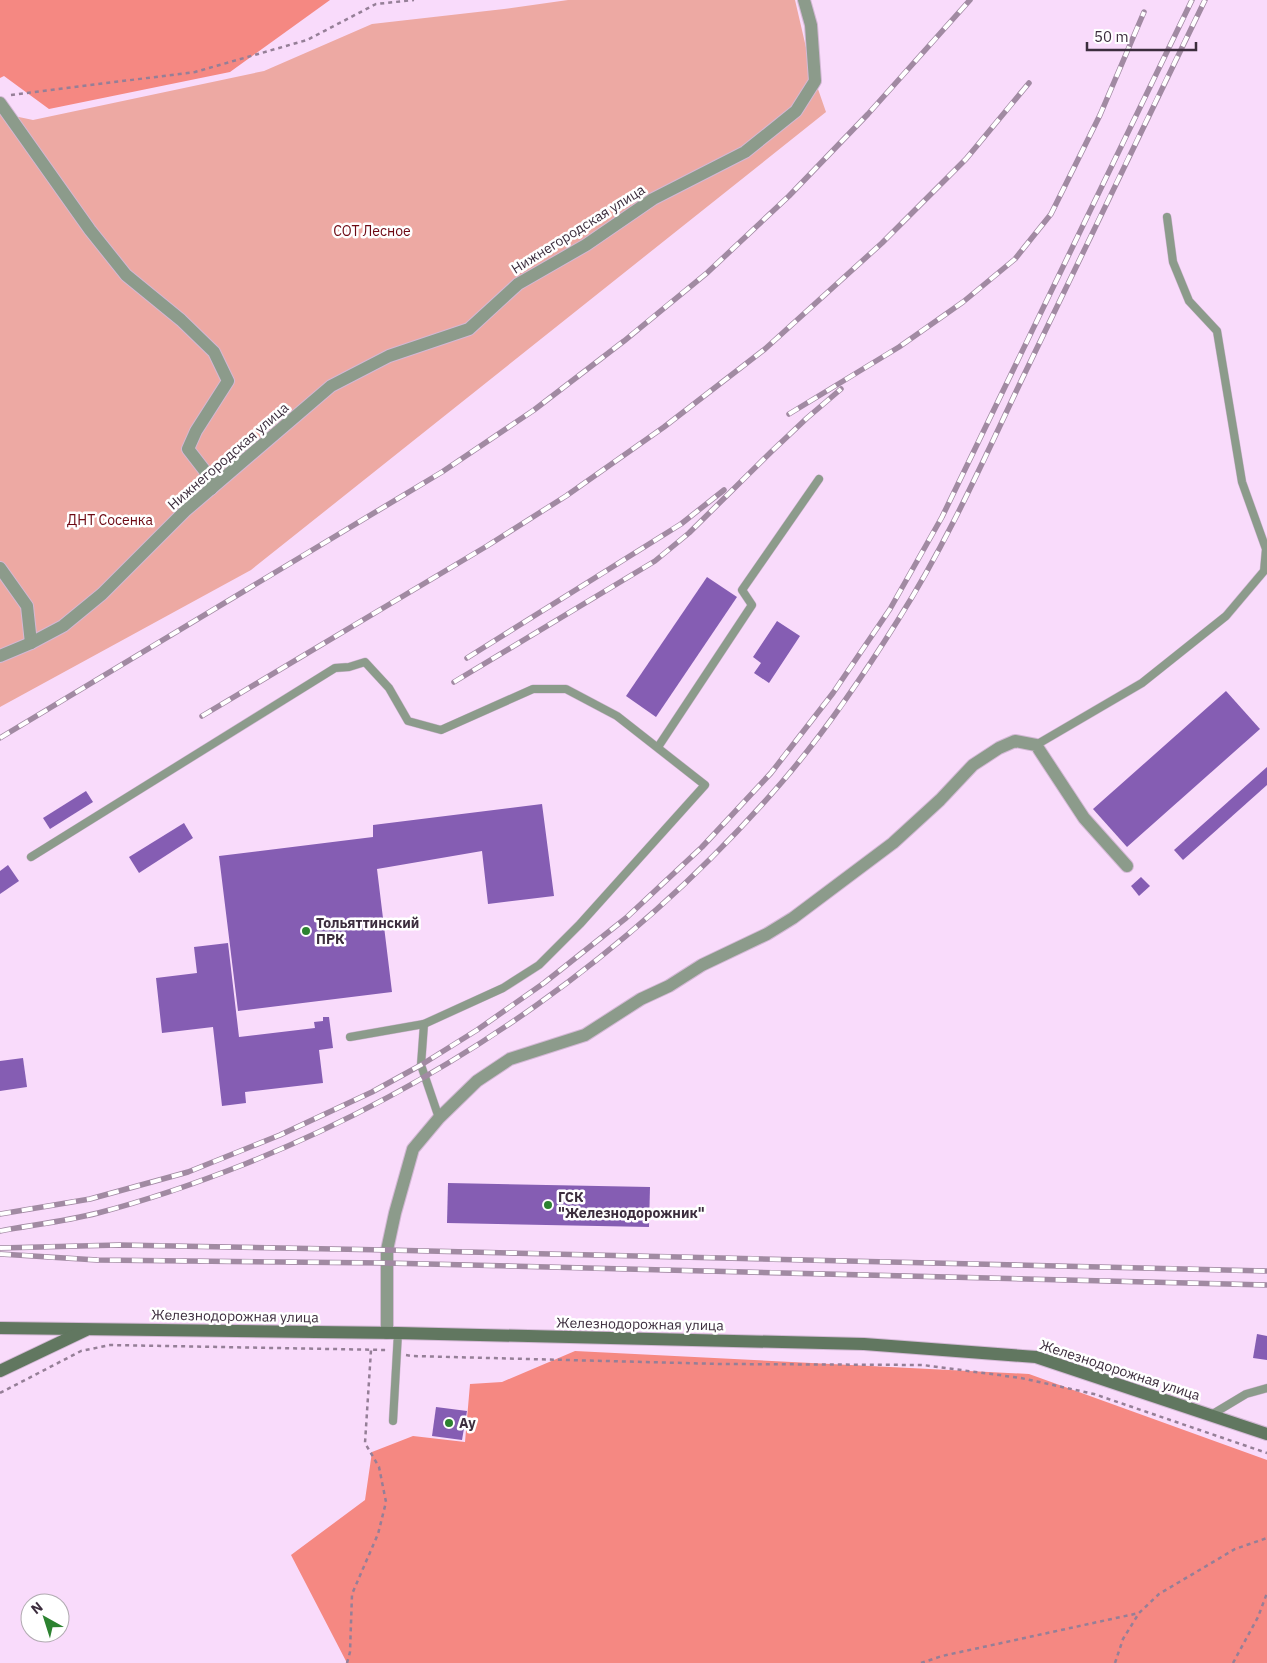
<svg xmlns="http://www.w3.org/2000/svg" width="1267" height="1663" viewBox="0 0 1267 1663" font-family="'IBM Plex Sans',sans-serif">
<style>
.green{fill:#eda9a3}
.forest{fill:#f58882}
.building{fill:#855db3}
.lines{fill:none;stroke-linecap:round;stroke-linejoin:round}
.service-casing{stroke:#d3b8d5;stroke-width:9}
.minor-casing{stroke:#d3b8d5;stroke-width:14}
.secondary-casing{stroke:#d3b8d5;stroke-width:14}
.path{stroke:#957f97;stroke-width:2.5;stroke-dasharray:4 4;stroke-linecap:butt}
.service{stroke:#8c9b8b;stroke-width:8}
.minor{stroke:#8c9b8b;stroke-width:12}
.secondary{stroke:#617760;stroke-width:12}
.rail-casing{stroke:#a18aa2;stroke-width:5.5}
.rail{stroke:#fff;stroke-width:4;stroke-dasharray:11;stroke-linecap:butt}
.poi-dot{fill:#2c8230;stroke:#fff;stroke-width:2}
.labels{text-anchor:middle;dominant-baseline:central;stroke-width:5;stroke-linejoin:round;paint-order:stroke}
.street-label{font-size:14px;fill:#3c2d3d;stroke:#fff}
.park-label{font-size:14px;fill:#6d0913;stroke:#fff}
.poi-label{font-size:14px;font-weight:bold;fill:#3c2d3d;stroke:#fff;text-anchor:start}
</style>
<rect width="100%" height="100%" fill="#f9dbfb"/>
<path class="green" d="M568,0h227l16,69 15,43 -575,458 -251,137v-594l33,7 231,-49 108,-47 132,-15z"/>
<g class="forest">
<path d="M0,0h330l-100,72 -181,37 -45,-33 -4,2z"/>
<path d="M575,1351l454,23 238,86v203h-920l-56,-108 74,-55 7,-48 41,-16 52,6 5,-58 32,-2z"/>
</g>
<g class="building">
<path d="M707,577l30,20 -81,120 -30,-21z"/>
<path d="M777,621l23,15 -31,47 -15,-10 7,-10 -8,-6z"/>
<path d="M1226,691l34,38 -133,118 -34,-38z"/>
<path d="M1267,767v18l-84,75 -9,-10z"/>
<path d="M86,791l7,11 -43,27 -7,-11z"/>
<path d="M542,804l12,92 -66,8 -6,-53 -105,18 15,123 -154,19 -19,-155 154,-19v-12z"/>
<path d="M184,823l9,15 -54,35 -10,-16z"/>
<path d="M8,865l11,16 -19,13v-23z"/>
<path d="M1141,877l9,9 -11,10 -8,-10z"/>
<path d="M228,943l11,94 76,-9 -1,-6 9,-1v-4h6l4,31 -14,2 4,33 -78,9 1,11 -24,3 -9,-79 -51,6 -6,-55 41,-5 -3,-26z"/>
<path d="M23,1058l4,29 -27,4v-30z"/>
<path d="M448,1183l202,4 -1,40 -202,-4z"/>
<path d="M1257,1334l10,2v24l-14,-2z"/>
<path d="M436,1407l31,4 -5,29 -30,-4z"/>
</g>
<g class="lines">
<g class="service-casing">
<g id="service">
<path d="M1036,745l106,-62 84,-67 38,-45 2,-22 -24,-67 -25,-151 -28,-30 -16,-39 -6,-45"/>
<path d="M658,747l94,-142 -10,-15 77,-111"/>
<path d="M31,857l304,-189 14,-1 16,-5 24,26 19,33 33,9 92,-41h33l51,27 88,69 -125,139 -41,41 -36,23 -79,36 -74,13"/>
<path d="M424,1024l-3,41 18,53"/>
<path d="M1211,1415l35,-21 21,-6"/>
<path d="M393,1421l5,-88"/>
</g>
</g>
<g class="minor-casing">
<g id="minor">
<path d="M0,103l90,127 36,45 55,45 33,32 14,29 -32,50 -8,18 17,22 6,18"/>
<path d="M0,568l27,38 4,37"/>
<path d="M0,656l31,-13 32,-17 39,-32 83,-83 146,-125 58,-30 80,-27 49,-45 68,-39 67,-46 92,-47 51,-41 19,-30 -4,-56 -7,-25"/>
<path d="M387,1333v-83l8,-37 18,-64 26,-31 38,-37 33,-22 75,-24 56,-36 28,-13 33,-21 65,-31 26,-16 100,-75 47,-43 33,-35 26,-17 16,-7 21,4 48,73 43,48"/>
</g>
</g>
<g class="secondary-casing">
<g id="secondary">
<path d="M0,1328l398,5 466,11 172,13 231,77"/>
<path d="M0,1371l86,-41"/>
</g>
</g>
<g class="path">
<path d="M11,95l184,-23 112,-32 69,-36 38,-4"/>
<path d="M406,1355l6,1 310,8 201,1 98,13 73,16 173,59"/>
<path d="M0,1393l81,-42 29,-6 276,5"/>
<path d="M347,1663l3,-11 2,-58 26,-60 8,-32 -7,-35 -14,-24 6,-93"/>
<path d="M921,1663l21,-7 197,-43"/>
<path d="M1115,1663l8,-24 16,-26 20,-19 76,-45 32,-11"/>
<path d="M1233,1663l25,-46 9,-24"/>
</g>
<use href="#service" class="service"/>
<use href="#minor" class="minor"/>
<use href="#secondary" class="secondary"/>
<g class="rail-casing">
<g id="rail">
<path d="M789,414l110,-67 64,-45 52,-43 36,-45 49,-99 44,-103"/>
<path d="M467,658l214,-134 43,-34"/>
<path d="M454,682l201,-121 34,-28 82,-81 36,-34 34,-29"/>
<path d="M202,716l285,-170 79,-50 98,-69 101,-78 117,-106 84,-84 63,-76"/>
<path d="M0,738l442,-266 92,-62 90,-69 84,-69 81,-76 79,-82 102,-114"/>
<path d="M0,1214l90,-15 98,-27 92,-37 92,-43 49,-27 56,-35 67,-47 82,-65 76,-71 69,-74 62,-80 57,-84 52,-92 250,-517"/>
<path d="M0,1231c33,-6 66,-10 98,-18 50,-13 99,-30 147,-49 207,-83 391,-213 537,-382 43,-50 81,-106 116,-162 49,-77 86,-161 125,-243 61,-126 121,-252 182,-377"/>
<path d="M0,1248l119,-3 268,5 880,21"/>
<path d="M0,1254l97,6 289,3 881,22"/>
</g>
</g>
<use href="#rail" class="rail"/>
</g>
<g class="poi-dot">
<circle cx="306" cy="931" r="5"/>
<circle cx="548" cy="1205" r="5"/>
<circle cx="449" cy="1423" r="5"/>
</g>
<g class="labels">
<g class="street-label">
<text transform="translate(578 229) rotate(-32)">Нижнегородская улица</text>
<text transform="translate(228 456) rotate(-41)">Нижнегородская улица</text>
<text transform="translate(235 1316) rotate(1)">Железнодорожная улица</text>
<text transform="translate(640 1324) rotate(1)">Железнодорожная улица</text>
<text transform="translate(1120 1370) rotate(18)">Железнодорожная улица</text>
</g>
<g class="park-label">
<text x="372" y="231">СОТ Лесное</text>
<text x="110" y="520">ДНТ Сосенка</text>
</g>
<g class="poi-label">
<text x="316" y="923">Тольяттинский<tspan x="316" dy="16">ПРК</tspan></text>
<text x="558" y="1197">ГСК<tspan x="558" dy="16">"Железнодорожник"</tspan></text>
<text x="459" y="1423">Ау</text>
</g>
</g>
<g transform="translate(45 1618) rotate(321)"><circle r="24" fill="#ffffff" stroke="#b1abb1"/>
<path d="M0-4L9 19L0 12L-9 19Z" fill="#2c8230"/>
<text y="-8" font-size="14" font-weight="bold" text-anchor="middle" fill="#3c2d3d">N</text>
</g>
<path d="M1087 42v8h109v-8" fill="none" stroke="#3c2d3d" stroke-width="2.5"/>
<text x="1094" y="42" font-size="15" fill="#3c2d3d" stroke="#ffffff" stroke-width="4" paint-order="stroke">50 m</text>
</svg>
